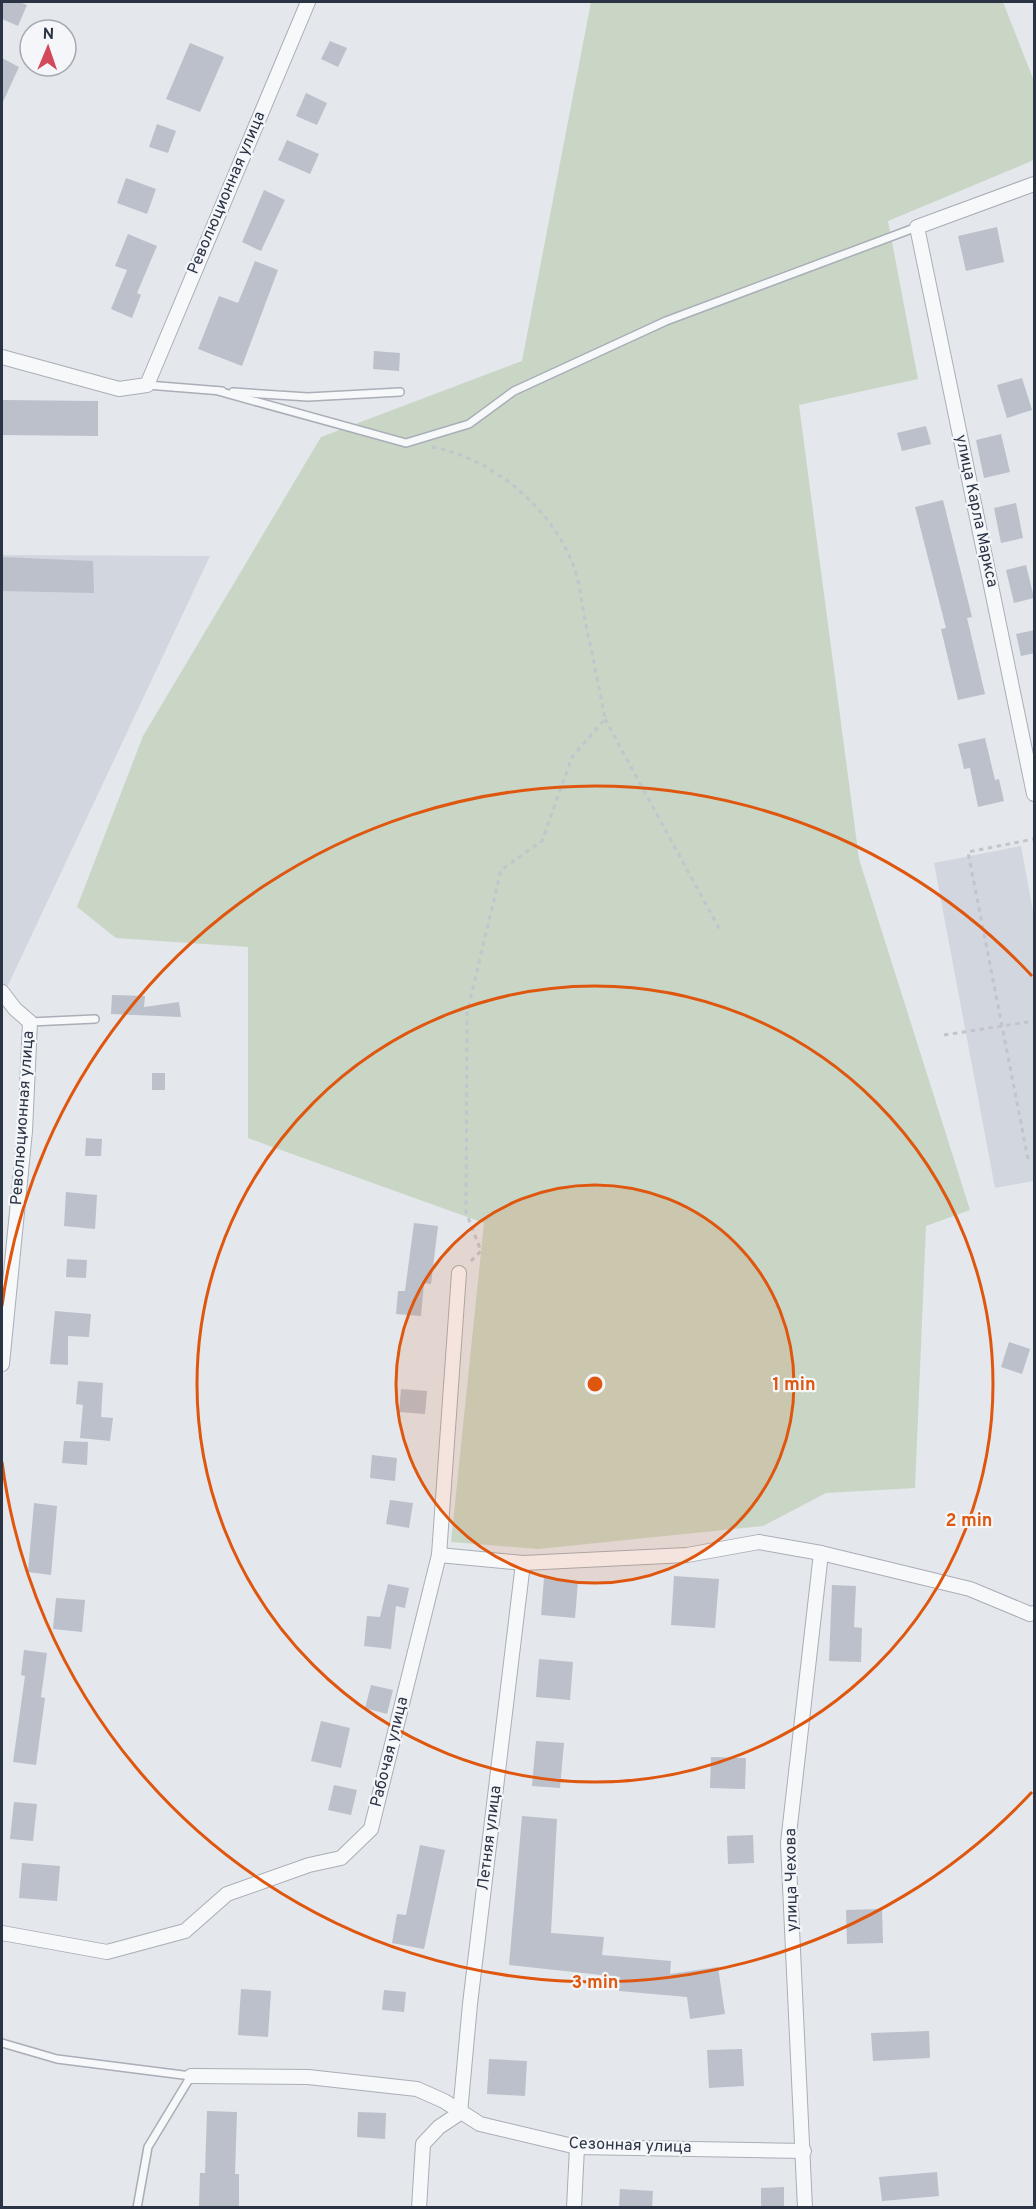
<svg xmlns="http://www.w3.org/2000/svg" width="1036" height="2209" viewBox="0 0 1036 2209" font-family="Overpass,sans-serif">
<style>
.built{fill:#d2d6de}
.green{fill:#c9d6c5}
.building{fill:#bbc0ca}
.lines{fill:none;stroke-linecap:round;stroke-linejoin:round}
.lane-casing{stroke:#a9aeb7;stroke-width:10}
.street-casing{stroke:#a9aeb7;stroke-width:16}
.path{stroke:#c2c5cb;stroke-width:3;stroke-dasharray:4.5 4.5;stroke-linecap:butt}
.lane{stroke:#f7f8fa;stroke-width:7}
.street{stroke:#f7f8fa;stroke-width:14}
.ring{fill:none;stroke:#df570f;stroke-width:3}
.labels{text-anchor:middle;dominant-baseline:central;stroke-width:4.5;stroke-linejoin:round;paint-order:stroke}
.street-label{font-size:16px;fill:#2b3445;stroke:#f4f6f9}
.centre{fill:#df570f;stroke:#f4f6f9;stroke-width:3}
.ring-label{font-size:18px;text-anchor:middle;font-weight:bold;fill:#df570f;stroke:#f4f6f9;stroke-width:4.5;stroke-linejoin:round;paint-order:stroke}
</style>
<rect width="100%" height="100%" fill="#e4e7ec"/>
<g class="built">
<path d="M2,555l208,1 -208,442z"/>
<path d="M1021,846l13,71v264l-39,7 -61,-325z"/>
</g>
<path class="green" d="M591,2h412l31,79v79l-146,61 30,158 -119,26 60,454 111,351 -44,16 -11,262 -89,5 -63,33 -225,23 -87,-7 33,-319 -236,-85v-191l-132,-9 -39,-31 66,-171 178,-299 201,-76z"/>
<g class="building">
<path d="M2,2h17l8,3 -9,21 -16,-7z"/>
<path d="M330,41l17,7 -9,19 -17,-8z"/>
<path d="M190,43l34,14 -24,55 -34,-13z"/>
<path d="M2,58l17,9 -17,37z"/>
<path d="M306,93l21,10 -10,22 -21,-9z"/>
<path d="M157,124l19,7 -8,22 -19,-6z"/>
<path d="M287,140l32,14 -9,20 -32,-14z"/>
<path d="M126,178l30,11 -9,25 -30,-11z"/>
<path d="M264,190l21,10 -24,51 -19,-9z"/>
<path d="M997,227l7,35 -38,9 -8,-35z"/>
<path d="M128,234l29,12 -20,47 4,2 -9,23 -21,-9 16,-39 -12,-4z"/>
<path d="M255,261l23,9 -36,96 -44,-17 21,-53 19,7z"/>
<path d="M374,351l26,2 -1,18 -26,-2z"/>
<path d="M1022,378l10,32 -25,8 -10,-33z"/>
<path d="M2,400l96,1v35l-96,-1z"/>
<path d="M926,426l5,18 -29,7 -5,-18z"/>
<path d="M1001,434l9,38 -26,6 -8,-38z"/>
<path d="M943,500l29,117 -5,1 18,76 -27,6 -17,-71 5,-1 -31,-121z"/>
<path d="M1016,503l7,35 -22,5 -7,-35z"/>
<path d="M2,557l91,4 1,32 -92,-2z"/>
<path d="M1026,565l8,33 -20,5 -8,-33z"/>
<path d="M1035,630v23l-14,3 -5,-22z"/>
<path d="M985,738l10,42 4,-1 5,22 -26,6 -8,-39 -6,1 -6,-25z"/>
<path d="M112,995l33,1 -1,11 35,-5 2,15 -70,-3z"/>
<rect x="152" y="1073" width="13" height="17"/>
<path d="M86,1138l16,1 -1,17h-16z"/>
<path d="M66,1192l31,3 -2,34 -31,-3z"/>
<path d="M414,1223l24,3 -7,58 -7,-1 -3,33 -25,-2 2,-23h7z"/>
<path d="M67,1259l20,1 -1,18 -20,-1z"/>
<path d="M55,1311l36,3 -2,23 -21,-1v29l-18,-1z"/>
<path d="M1009,1342l21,7 -8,25 -21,-7z"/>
<path d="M78,1381l25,2 -2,34 12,1 -3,23 -30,-3 3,-33 -7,-1z"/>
<path d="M401,1389l26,2 -2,23 -26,-2z"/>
<path d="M64,1441l24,1 -1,23 -25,-2z"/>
<path d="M372,1455l25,3 -2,23 -25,-3z"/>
<path d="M390,1500l23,3 -4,25 -23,-4z"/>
<path d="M34,1503l23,3 -6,69 -23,-3z"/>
<path d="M674,1576l45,3 -4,49 -44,-3z"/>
<path d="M544,1578l34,3 -3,37 -34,-3z"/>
<path d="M388,1584l21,4 -4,20 -9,-2 -5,43 -27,-3 3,-30 13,1z"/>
<path d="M832,1585l24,1 -2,41 8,1 -1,34 -32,-1z"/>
<path d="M56,1598l29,2 -3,32 -29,-3z"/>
<path d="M24,1650l23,3 -6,44 4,1 -9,67 -23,-3 12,-86 -4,-1z"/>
<path d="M539,1659l34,3 -3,38 -34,-3z"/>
<path d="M371,1685l22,5 -6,24 -22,-6z"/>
<path d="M321,1721l29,7 -9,40 -30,-7z"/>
<path d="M536,1741l28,2 -4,45 -28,-2z"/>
<path d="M711,1757l35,1 -1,31 -35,-1z"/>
<path d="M334,1785l23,5 -6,25 -23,-5z"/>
<path d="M14,1802l23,2 -4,37 -23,-2z"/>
<path d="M522,1816l35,3 -6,114 53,4 -2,18 69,6 -1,13 48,-7 7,47 -35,5 -3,-22 -68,-6 1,-14 -111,-12z"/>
<path d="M753,1835l1,28 -26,1 -1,-28z"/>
<path d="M420,1845l25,5 -21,99 -32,-6 5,-29 9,1z"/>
<path d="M22,1863l38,3 -3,35 -38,-3z"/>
<path d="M882,1909l1,34 -36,1 -1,-34z"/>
<path d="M241,1989l30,2 -3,46 -30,-2z"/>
<path d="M384,1990l22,2 -2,20 -22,-2z"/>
<path d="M929,2031l1,27 -57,3 -2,-28z"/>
<path d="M742,2049l2,37 -35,2 -2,-38z"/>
<path d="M489,2059l38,2 -2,35 -38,-2z"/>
<path d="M207,2111l30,1 -2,62h4v34h-40l1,-35h5z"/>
<path d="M358,2112l28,1 -1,26 -28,-2z"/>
<path d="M937,2172l2,24 -57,5 -3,-24z"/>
<path d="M784,2187v21h-23v-20z"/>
<path d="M620,2189l33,2 -1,17h-33z"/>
</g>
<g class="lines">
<g class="lane-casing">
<g id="lane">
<path d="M147,385l75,6"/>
<path d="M218,391l188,52 63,-19 45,-33 152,-70 251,-94"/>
<path d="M233,392l75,5 92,-5"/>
<path d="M30,1022l65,-3"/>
<path d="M2,2043l55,16 134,17 -43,71 -11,61"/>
</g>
</g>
<g class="street-casing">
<g id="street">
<path d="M1034,184l-117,43 117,567"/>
<path d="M2,357l117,32 28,-4 161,-383"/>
<path d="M2,992l13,17 15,13 -5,109 -23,233"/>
<path d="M439,1555l84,8 164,-8 72,-13 62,11 149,36 60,25 4,-1"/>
<path d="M2,1933l105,19 78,-21 42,-37 82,-29 32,-7 30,-29 68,-274 20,-282"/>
<path d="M191,2076l117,1 109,12 27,12 36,23 97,23 227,4"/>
<path d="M460,2113l10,-109 53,-441"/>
<path d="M419,2208l4,-64 16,-17 21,-14"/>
<path d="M574,2208l3,-61"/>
<path d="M805,2208l-17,-365 33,-290"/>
</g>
</g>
<g class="path">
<path d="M432,447c62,11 123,64 143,123 5,16 7,34 10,50 7,33 14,66 20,99l-33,38 -30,84 -41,29 -34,143 -1,199 15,39 -12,12"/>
<path d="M605,719l116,213"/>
<path d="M944,1035l90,-14"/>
<path d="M1028,1159l-60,-307 66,-13"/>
</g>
<use href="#lane" class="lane"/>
<use href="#street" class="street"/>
</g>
<circle cx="595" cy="1384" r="199" fill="#df570f" fill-opacity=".12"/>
<g class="ring">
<circle cx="595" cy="1384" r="199"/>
<circle cx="595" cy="1384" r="398"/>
<path d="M1032 1792A598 598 0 0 1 2 1462M2 1306A598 598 0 0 1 1032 976"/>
</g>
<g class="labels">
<g class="street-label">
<text transform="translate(227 193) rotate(-67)">Революционная улица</text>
<text transform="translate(976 511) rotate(78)">улица Карла Маркса</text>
<text transform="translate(23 1118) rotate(-86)">Революционная улица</text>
<text transform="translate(390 1752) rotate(-76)">Рабочая улица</text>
<text transform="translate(490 1838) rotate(-83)">Летняя улица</text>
<text transform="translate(792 1880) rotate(-91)">улица Чехова</text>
<text transform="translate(630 2146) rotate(2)">Сезонная улица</text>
</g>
</g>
<circle cx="595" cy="1384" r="9" class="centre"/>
<g class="ring-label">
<text x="794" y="1390">1 min</text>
<text x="969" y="1526">2 min</text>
<text x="595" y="1988">3 min</text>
</g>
<rect width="1036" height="2209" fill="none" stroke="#2b3445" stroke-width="6"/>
<g transform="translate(48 48) rotate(2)"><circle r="28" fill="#f4f6f9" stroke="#a4a8b1" stroke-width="1.5"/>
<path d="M0-4.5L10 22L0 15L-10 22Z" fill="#d1495b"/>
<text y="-9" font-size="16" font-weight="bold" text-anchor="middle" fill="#2b3445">N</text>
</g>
</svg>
